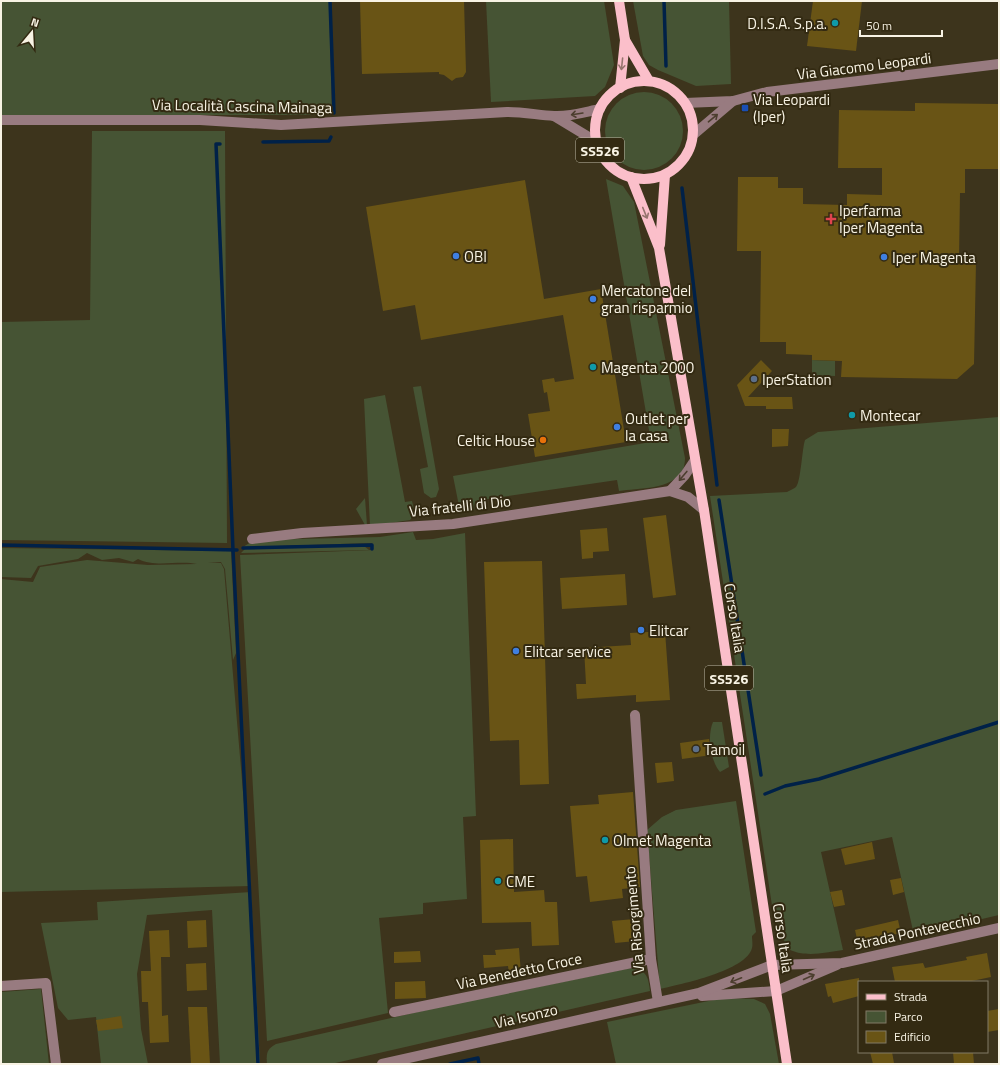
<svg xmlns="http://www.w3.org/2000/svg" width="1000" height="1065" viewBox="0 0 1000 1065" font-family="'Titillium Web',sans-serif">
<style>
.green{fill:#465434}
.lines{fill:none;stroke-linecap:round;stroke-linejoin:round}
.stream{stroke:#002148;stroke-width:3.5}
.building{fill:#695415}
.minor{stroke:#987b80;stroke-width:10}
.major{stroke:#fbbfca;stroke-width:10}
.oneway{stroke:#97746e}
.oneway2{stroke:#4c3e2e}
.culture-dot{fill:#0f9aa8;stroke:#332a12;stroke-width:1.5}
.transit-dot{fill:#1a4fb4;stroke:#332a12;stroke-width:1.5}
.health-dot{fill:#e0444e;stroke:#332a12;stroke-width:1.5}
.shop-dot{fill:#3f7fe0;stroke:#332a12;stroke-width:1.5}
.service-dot{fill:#5c6f8a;stroke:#332a12;stroke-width:1.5}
.food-dot{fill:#e8710a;stroke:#332a12;stroke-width:1.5}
.labels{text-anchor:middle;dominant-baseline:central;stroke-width:4;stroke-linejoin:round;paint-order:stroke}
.shield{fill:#332a12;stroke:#bdb7a5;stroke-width:1}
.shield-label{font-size:14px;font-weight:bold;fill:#f8f3e4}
.poi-label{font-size:15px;fill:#f8f3e4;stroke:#332a12;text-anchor:start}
.street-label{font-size:15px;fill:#f8f3e4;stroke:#332a12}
</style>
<rect width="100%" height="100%" fill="#3d341c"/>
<g class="green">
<path d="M1,1h328l3,114h-331z"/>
<path d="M486,1h118l10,64 -9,22 -10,9 -104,6z"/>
<path d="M633,1h96l2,83 -35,2 -38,-16 -9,-5 -6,-9z"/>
<circle cx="644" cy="131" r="39"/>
<path d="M92,131h133l2,412 -226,-3v-218l89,-2z"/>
<path d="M606,179l17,7 11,16 51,256c0,4 -1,9 -2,12 -11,20 -45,18 -64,21l-2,-11 -142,21 -1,10 -7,1 -5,-1 -3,-5 -6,-30 198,-34z"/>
<path d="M812,360l23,1v15l-23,-1z"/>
<path d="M421,386l18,103 -3,8 -5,1 -7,-5 -4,-24 8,-2 -15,-80z"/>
<path d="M385,395l20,107 7,-1 3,12 -5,7 -40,6 -6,-127z"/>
<path d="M999,417v498l-85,20 -22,-98 -71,15 22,98c-20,3 -39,8 -57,-2l-4,-16h-6l-66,-436 77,-4c3,-2 7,-3 9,-5 5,-6 6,-38 9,-47l13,-8z"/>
<path d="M365,498l2,27h-2l-9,-16z"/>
<path d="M413,532l3,8 17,-1 32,-6 11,283 -13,1 4,82 -44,4v11l-44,4 9,95 -121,28 -27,-486 133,-5 -1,-7 -129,4 8,-5 7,-2 122,-3z"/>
<path d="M364,546l5,4 -128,3 4,-4z"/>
<path d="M1,548l230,3 5,102 -3,7 -8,-91 -4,-7 -13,1h13l3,6 27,317 -250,6v-313l32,3 7,-15 47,-7 61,5 49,-1c-19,-4 -41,4 -59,-5l-5,3 -14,-4 -17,2 -15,-7 -9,6 -40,7 -7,12 -30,-1z"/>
<path d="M713,722h9l7,45 -9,5c-10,-12 -13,-36 -7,-50z"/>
<path d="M736,801l20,131 -4,4c0,3 1,9 0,12 -6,23 -71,36 -92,41l-13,-159 15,-13 14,-7z"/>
<path d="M251,892l9,172h-40l-8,-154 -65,5 -10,59 4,55 7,35h-47l-5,-47 -28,3 -10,-12 -17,-85 57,-3 -1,-18z"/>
<path d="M631,968c16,2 17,9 19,23l-319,73h-64c-1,-11 0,-15 9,-20l177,-40z"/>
<path d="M41,989l8,75h-48v-72z"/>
<path d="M723,998l31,1 11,5 5,10 9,50h-163l-9,-42z"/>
</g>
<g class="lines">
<g class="stream">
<path d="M330,1l4,112"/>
<path d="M664,1l2,65"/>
<path d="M263,142l66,-1 2,-4"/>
<path d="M220,144h-4l17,406 25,514"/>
<path d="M682,188l35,297"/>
<path d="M719,500l42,275"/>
<path d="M1,545l236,5"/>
<path d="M243,548l129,-3v4"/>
<path d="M765,794l20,-8 34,-7 180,-57"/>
<path d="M450,1064l28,-6 1,6"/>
</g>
</g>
<g class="building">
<path d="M360,1h104l2,71 -3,5 -7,1 -4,3 -8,-6 -5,-1v-2l-77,2z"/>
<path d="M813,1h49l-6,50 -49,-5z"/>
<path d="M915,103l84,1v65h-34v24h-5l-1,69h17l-2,102 -17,15 -116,-2 1,-16 -30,-1v-5l-26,-1v-12h-26l1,-91h-24l1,-74h40v11h25v16l44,1v-11l35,1v-27h-44l1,-58 76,1z"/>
<path d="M525,180l19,119 57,-10 25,153 -91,15 -7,-43 22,-3 -3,-19 -3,1 -2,-13 12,-2 1,4 19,-3 -11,-64 -142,25 -6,-35 -32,6 -17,-104z"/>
<path d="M761,360l11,11 -24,26h44l1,12h-27v-3h-21l-8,-21z"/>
<path d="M772,429h17l-1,17 -16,1z"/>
<path d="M666,515l10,80 -23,3 -10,-80z"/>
<path d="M607,528l2,23 -16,1v6l-11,1 -2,-29z"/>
<path d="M542,561l7,223 -29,1 -1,-45 -29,1 -6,-179z"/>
<path d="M625,574l2,31 -65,4 -2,-31z"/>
<path d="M665,631l5,69 -34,2v-7l-59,4 -1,-15h10l-2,-36 47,-3 -1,-12z"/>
<path d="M709,739l3,16 -30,4 -2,-16z"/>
<path d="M672,762l2,19 -17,2 -2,-20z"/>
<path d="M633,792l7,95 -18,2 1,9 -33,4 -3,-26 -11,1 -6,-71 29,-2 -1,-9z"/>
<path d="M513,839l1,53 30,-2 1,12h12l2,43 -27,1 -1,-24 -49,1 -2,-83z"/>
<path d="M872,842l3,17 -30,6 -4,-16z"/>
<path d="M901,878l3,14 -11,3 -3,-15z"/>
<path d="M842,890l3,15 -11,2 -4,-15z"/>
<path d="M634,919l2,22 -21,2 -3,-22z"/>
<path d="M206,920l1,27 -19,1 -1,-27z"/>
<path d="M898,920l3,13 -43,10 -3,-13z"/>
<path d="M169,930l1,27h-9l1,59 6,-1 1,27 -19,1 -2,-41h-6l-1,-31h10l-2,-40z"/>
<path d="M519,948l2,25 -12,1 -1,-8 -24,2 -1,-13h13l-1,-5z"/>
<path d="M420,951l1,11 -27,1v-11z"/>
<path d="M987,953l4,24 -24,5h-72l-3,-15 31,-4 2,5 42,-8 -1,-3z"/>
<path d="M206,963l1,27 -20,1 -1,-27z"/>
<path d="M859,978v18l-26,7 -2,-7 -3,1 -3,-13z"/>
<path d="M425,981l1,17 -31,1v-17z"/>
<path d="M188,1007h19l3,57h-19z"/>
<path d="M999,1009v21l-12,2v-21z"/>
<path d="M121,1016l2,12 -25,3 -2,-11z"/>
<path d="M870,1052h22l2,11 -21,1z"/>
<path d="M953,1052h20l1,12h-20z"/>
</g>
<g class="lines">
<g class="minor">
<path d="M685,103l48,-2 34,-9 232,-28"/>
<path d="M554,116l43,26"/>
<path d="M1,120h199l81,5 226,-13c16,0 31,3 47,4 15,1 31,-4 46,-7"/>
<path d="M693,135l40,-34"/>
<path d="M670,491l15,-16 10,-15"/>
<path d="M252,539l50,-6 151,-9 217,-33 18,6 16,13"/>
<path d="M635,715l16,244 7,43"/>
<path d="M1,986l45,-3 10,81"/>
<path d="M702,996l74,-5 61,-26"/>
<path d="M394,1012l257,-53"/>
<path d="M382,1064l317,-71 73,-28 70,-2 157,-35"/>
</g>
<g class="major">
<path d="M619,1l6,39 -5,48"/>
<path d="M625,40l24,41"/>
<circle cx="644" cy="130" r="49"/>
<path d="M631,177l28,71 45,262 83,554"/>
<path d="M660,245l5,-70"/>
</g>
</g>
<defs><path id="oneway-shaft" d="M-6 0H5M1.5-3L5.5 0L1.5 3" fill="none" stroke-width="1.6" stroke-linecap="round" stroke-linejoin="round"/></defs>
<g class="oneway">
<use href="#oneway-shaft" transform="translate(622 64) rotate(96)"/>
<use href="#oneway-shaft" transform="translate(645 213) rotate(68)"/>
</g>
<g class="oneway2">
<use href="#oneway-shaft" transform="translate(577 114) rotate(171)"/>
<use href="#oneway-shaft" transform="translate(713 118) rotate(-40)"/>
<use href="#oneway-shaft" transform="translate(683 476) rotate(130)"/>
<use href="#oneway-shaft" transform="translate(809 977) rotate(-24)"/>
<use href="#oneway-shaft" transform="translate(736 980) rotate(158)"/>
</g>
<g class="culture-dot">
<circle cx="835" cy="23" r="4"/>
<circle cx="593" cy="367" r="4"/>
<circle cx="852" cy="415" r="4"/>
<circle cx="605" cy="840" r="4"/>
<circle cx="498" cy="881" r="4"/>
</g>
<rect class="transit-dot" x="741" y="104" width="8" height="8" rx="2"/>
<path class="health-dot" d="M829 213h4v4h4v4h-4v4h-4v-4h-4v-4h4z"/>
<g class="shop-dot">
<circle cx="456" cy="256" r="4"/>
<circle cx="884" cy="257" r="4"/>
<circle cx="593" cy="299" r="4"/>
<circle cx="617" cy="427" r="4"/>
<circle cx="641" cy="630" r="4"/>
<circle cx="516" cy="651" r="4"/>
</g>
<g class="service-dot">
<circle cx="754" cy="379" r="4"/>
<circle cx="696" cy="749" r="4"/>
</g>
<circle class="food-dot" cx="543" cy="440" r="4"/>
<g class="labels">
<g class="shield">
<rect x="576" y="138" width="48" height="24" rx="3"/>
<rect x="705" y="666" width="48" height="24" rx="3"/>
</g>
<g class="shield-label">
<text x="600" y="150">SS526</text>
<text x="729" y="678">SS526</text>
</g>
<g class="poi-label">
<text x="827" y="23" text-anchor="end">D.I.S.A. S.p.a.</text>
<text x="753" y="99">Via Leopardi<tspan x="753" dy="17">(Iper)</tspan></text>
<text x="839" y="210">Iperfarma<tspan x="839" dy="17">Iper Magenta</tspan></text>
<text x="464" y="256">OBI</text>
<text x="892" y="257">Iper Magenta</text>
<text x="601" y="290">Mercatone del<tspan x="601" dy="17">gran risparmio</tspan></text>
<text x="601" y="367">Magenta 2000</text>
<text x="762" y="379">IperStation</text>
<text x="860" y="415">Montecar</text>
<text x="625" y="418">Outlet per<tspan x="625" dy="17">la casa</tspan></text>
<text x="535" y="440" text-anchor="end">Celtic House</text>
<text x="649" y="630">Elitcar</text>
<text x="524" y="651">Elitcar service</text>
<text x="704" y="749">Tamoil</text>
<text x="613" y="840">Olmet Magenta</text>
<text x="506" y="881">CME</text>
</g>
<g class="street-label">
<text transform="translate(864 66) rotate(-7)">Via Giacomo Leopardi</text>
<text transform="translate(242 106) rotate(1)">Via Località Cascina Mainaga</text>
<text transform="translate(460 506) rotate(-6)">Via fratelli di Dio</text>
<text transform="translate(735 618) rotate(81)">Corso Italia</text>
<text transform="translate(634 920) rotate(-95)">Via Risorgimento</text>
<text transform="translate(917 931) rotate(-12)">Strada Pontevecchio</text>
<text transform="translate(783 938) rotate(82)">Corso Italia</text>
<text transform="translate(519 971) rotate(-12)">Via Benedetto Croce</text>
<text transform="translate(526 1016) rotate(-13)">Via Isonzo</text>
</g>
</g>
<rect width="1000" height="1065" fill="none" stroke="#f8f3e4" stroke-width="4"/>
<rect x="858" y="981" width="130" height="72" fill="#332a12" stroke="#827a66"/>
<rect x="866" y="994" width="20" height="6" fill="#fbbfca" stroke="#827a66"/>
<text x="894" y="1001" font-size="12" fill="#f8f3e4">Strada</text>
<rect x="866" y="1011" width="20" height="12" fill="#465434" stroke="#827a66"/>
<text x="894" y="1021" font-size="12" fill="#f8f3e4">Parco</text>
<rect x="866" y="1031" width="20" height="12" fill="#695415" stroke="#827a66"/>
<text x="894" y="1041" font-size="12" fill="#f8f3e4">Edificio</text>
<g transform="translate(32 32) rotate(18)" stroke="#332a12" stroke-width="3" paint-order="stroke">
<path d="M0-3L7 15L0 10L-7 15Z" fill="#f8f3e4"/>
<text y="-6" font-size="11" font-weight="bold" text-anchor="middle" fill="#f8f3e4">N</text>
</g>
<path d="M860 30v6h82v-6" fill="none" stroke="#f8f3e4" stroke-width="2"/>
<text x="866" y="30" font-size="12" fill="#f8f3e4" stroke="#332a12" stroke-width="3" paint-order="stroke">50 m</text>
</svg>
